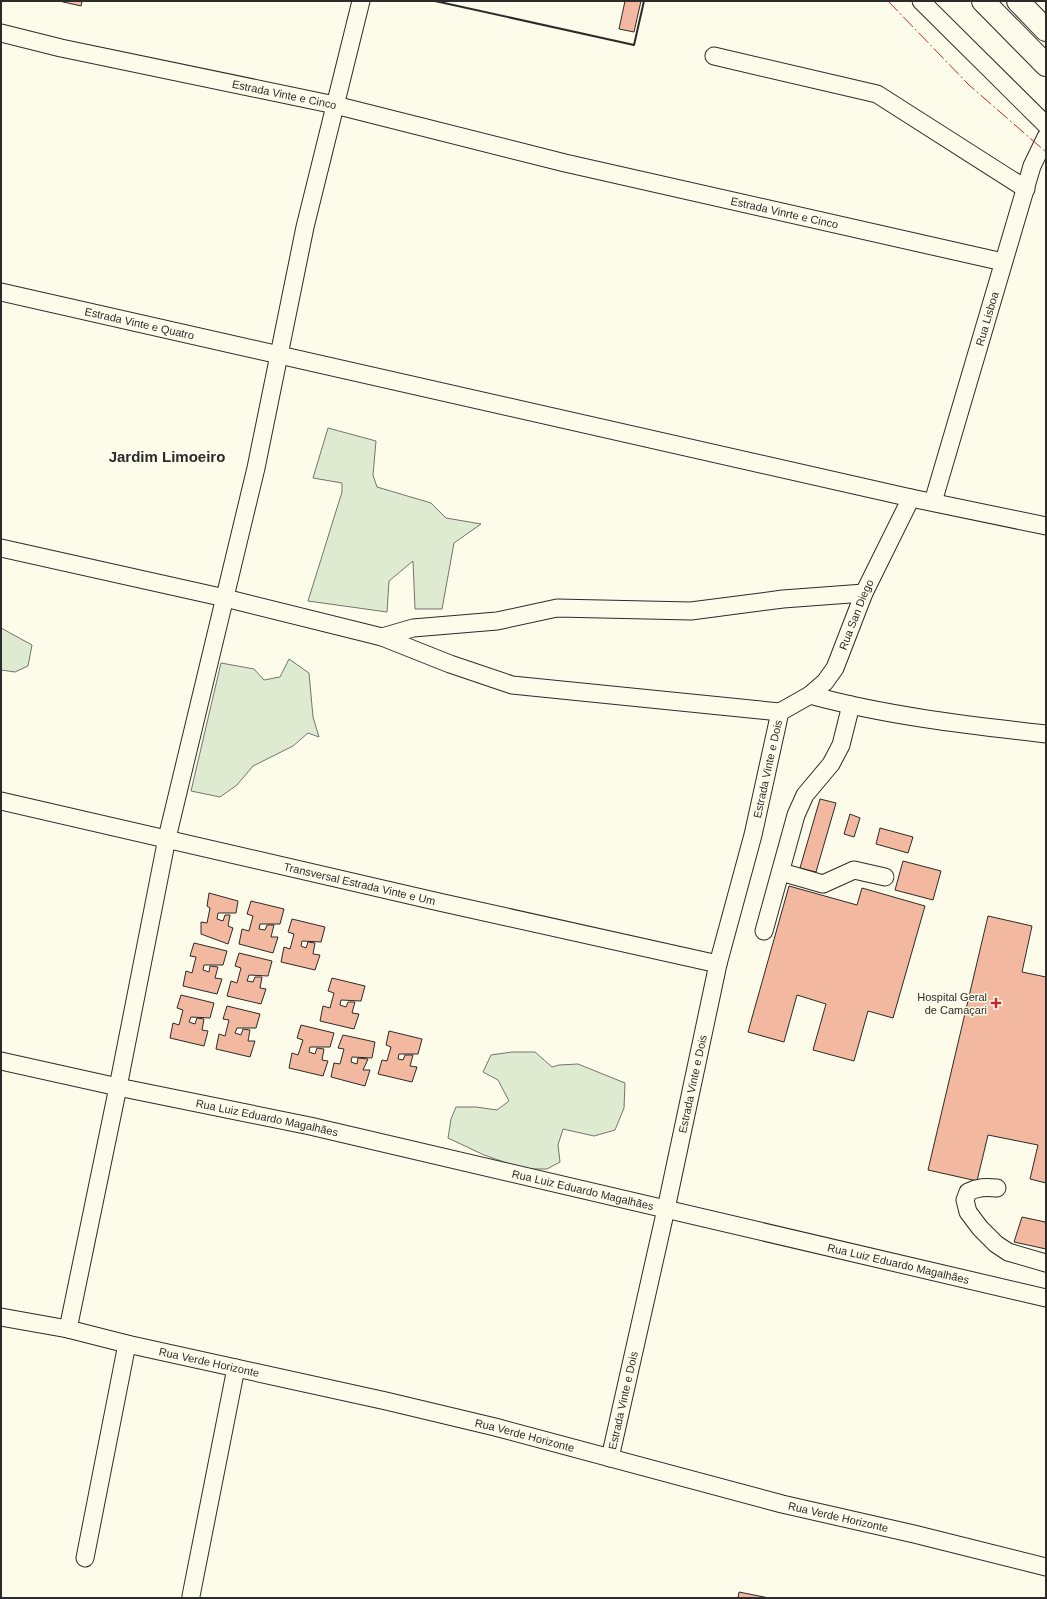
<svg xmlns="http://www.w3.org/2000/svg" width="1047" height="1599" viewBox="0 0 1047 1599" font-family="Helvetica,sans-serif">
<style>
.green{fill:#deebd1;stroke:#74746e}
.building{fill:#f2b8a0;stroke:#2b2b2b}
.lines{fill:none;stroke-linecap:round;stroke-linejoin:round}
.minor-casing{stroke:#2b2b2b;stroke-width:19}
.highway-casing{stroke:#2b2b2b;stroke-width:24}
.minor{stroke:#fdfbea;stroke-width:17}
.highway{stroke:#fdfbea;stroke-width:22}
.wall{stroke:#2b2b2b;stroke-width:2}
.power{stroke:#c62828;stroke-width:1;stroke-dasharray:14 3 2 3;stroke-linecap:butt}
.poi-dot{fill:#c62828;stroke:#fdfbea;stroke-width:1.5}
.labels{text-anchor:middle;dominant-baseline:central;stroke-width:3;stroke-linejoin:round;paint-order:stroke}
.street-label{font-size:11px;fill:#2b2b2b;stroke:#fdfbea}
.poi-label{font-size:11px;fill:#2b2b2b;stroke:#fdfbea;text-anchor:end}
.district-label{font-size:15px;font-weight:bold;fill:#2b2b2b;stroke:#fdfbea}
</style>
<rect width="100%" height="100%" fill="#fdfbea"/>
<g class="green">
<path d="M328,428l48,13 -3,34 4,12 54,16 15,15 35,6 -27,19 -12,66h-27l-2,-48 -24,20 -2,31 -79,-11 34,-109v-9l-29,-5z"/>
<path d="M1,628l31,17 -4,21 -13,6 -14,-2z"/>
<path d="M289,659l20,14 4,44 6,20 -11,-4 -15,13 -40,20 -16,19 -17,12 -29,-6 30,-128 33,6 10,11 16,-3z"/>
<path d="M512,1052h23l17,15 7,-2 19,-1 47,19 -1,25 -9,22 -21,6 -31,-7 -5,16 2,17 -13,7h-23l-40,-14 -36,-17 3,-19 5,-12h20l21,3 12,-9 -11,-21 -15,-8 8,-17z"/>
</g>
<g class="building">
<path d="M59,1h23l-1,5z"/>
<path d="M625,1h16l-7,31 -15,-3z"/>
<path d="M820,799l16,4 -20,69 -16,-4z"/>
<path d="M850,814l10,4 -6,19 -10,-3z"/>
<path d="M880,828l33,9 -5,16 -32,-9z"/>
<path d="M903,861l38,10 -8,29 -38,-10z"/>
<path d="M789,886l68,19 5,-17 63,18 -32,112 -25,-7 -14,50 -41,-11 13,-46 -29,-9 -13,47 -36,-10z"/>
<path d="M209,893l29,8 -2,12h-18l-1,6 6,2 2,-6h5l-2,11 5,2 -5,16 -27,-10v-12l6,1 3,-15 -3,-2z"/>
<path d="M251,901l33,8 -4,15h-20l-1,5 6,1 2,-5h7l-3,12h7l-5,16 -34,-9 3,-15 7,2 4,-15 -6,-2z"/>
<path d="M988,916l44,10 -10,46 24,5v206l-16,-4 8,-34 -50,-10 -11,46 -49,-11z"/>
<path d="M292,919l33,8 -4,15 -19,-1 -1,5 5,2 2,-6 7,1 -2,11 7,1 -5,15 -34,-8 3,-15 6,2 4,-15 -6,-2z"/>
<path d="M194,943l33,8 -4,14h-19l-1,5 6,2 1,-6 8,1 -3,11 7,1 -5,15 -34,-8 3,-15 6,2 4,-16 -6,-1z"/>
<path d="M239,953l33,8 -4,15 -19,-1 -2,6 6,1 2,-5h7l-2,11 6,1 -5,15 -34,-8 4,-15 6,2 4,-15 -6,-2z"/>
<path d="M332,978l33,8 -4,15 -20,-1 -1,5 6,2 2,-5h7l-3,11 7,1 -5,15 -34,-8 3,-15 7,2 4,-15 -6,-2z"/>
<path d="M181,995l33,8 -4,15 -19,-1 -2,5 6,2 2,-6 7,1 -2,11 6,1 -4,15 -34,-8 3,-15 6,2 4,-15 -6,-2z"/>
<path d="M227,1006l33,8 -4,14h-19l-2,5 6,2 2,-6 7,1 -2,11h7l-5,16 -34,-8 3,-15 6,2 4,-16 -6,-1z"/>
<path d="M301,1025l33,8 -4,14h-20l-1,5 6,2 2,-6 7,1 -2,11 6,1 -5,15 -34,-8 3,-15 6,2 5,-15 -6,-2z"/>
<path d="M389,1031l33,8 -4,15h-19l-1,5 5,1 2,-5h8l-3,11 7,1 -5,15 -34,-8 4,-14 5,1 4,-14 -5,-2z"/>
<path d="M343,1035l32,7 -3,16 -20,-1 -1,5 6,2 1,-6 10,1 -5,11h7l-5,16 -34,-9 3,-14 6,1 4,-15 -6,-1z"/>
<path d="M1022,1217l23,5 1,-2v29l-32,-7z"/>
<path d="M739,1592l30,6h-31z"/>
</g>
<g class="lines">
<g class="minor-casing">
<g id="minor">
<path d="M921,1l125,124"/>
<path id="s1" d="M1,33l60,15 274,57 230,58 438,99"/>
<path d="M714,56l163,38 149,95"/>
<path id="s2" d="M1,292l910,206 135,28"/>
<path id="s3" d="M933,502l99,-336 14,-29"/>
<path d="M1,548l224,50 157,39 68,27 62,21 268,27"/>
<path d="M382,637l31,-9 84,-7 60,-13 134,3 92,-12 81,-6"/>
<path d="M810,695c77,21 157,30 236,39"/>
<path id="s4" d="M780,712l30,-17 15,-13 10,-14 29,-75 47,-95"/>
<path id="s5" d="M1,801l438,101 279,62"/>
<path d="M781,872l42,12 31,-14 31,7"/>
<path d="M764,931l32,-116 9,-20 26,-31 10,-19 10,-40"/>
<path id="s6" d="M1,1061l117,26 192,39 736,172"/>
<path d="M997,1188c-11,-1 -19,-1 -29,4l-3,8 3,12 12,16 16,16 12,8 38,11"/>
<path id="s7" d="M1,1317l67,12 59,15 259,57 109,26 287,77 132,30 132,33"/>
<path d="M68,1329l50,-242 49,-249 89,-370 49,-241 56,-226"/>
<path id="s8" d="M610,1458l56,-249 52,-245 35,-129 27,-123"/>
<path d="M85,1558l42,-214"/>
<path d="M191,1596l45,-228"/>
</g>
</g>
<g class="highway-casing">
<g id="highway">
<path d="M983,1l63,64"/>
<path d="M1018,1l28,29"/>
</g>
</g>
<use href="#minor" class="minor"/>
<use href="#highway" class="highway"/>
<path class="wall" d="M435,1l199,44 10,-44"/>
<path class="power" d="M888,1l81,84 77,67"/>
</g>
<path class="poi-dot" d="M994 997h4v4h4v4h-4v4h-4v-4h-4v-4h4z"/>
<g class="labels">
<g class="street-label">
<text stroke="none"><textPath href="#s1" startOffset="290">Estrada Vinte e Cinco</textPath></text>
<text stroke="none"><textPath href="#s1" startOffset="804">Estrada Vinrte e Cinco</textPath></text>
<text stroke="none"><textPath href="#s3" startOffset="191">Rua Lisboa</textPath></text>
<text stroke="none"><textPath href="#s2" startOffset="142">Estrada Vinte e Quatro</textPath></text>
<text stroke="none"><textPath href="#s4" startOffset="129">Rua San Diego</textPath></text>
<text stroke="none"><textPath href="#s8" startOffset="707">Estrada Vinte e Dois</textPath></text>
<text stroke="none"><textPath href="#s5" startOffset="368">Transversal Estrada Vinte e Um</textPath></text>
<text stroke="none"><textPath href="#s8" startOffset="383">Estrada Vinte e Dois</textPath></text>
<text stroke="none"><textPath href="#s6" startOffset="272">Rua Luiz Eduardo Magalhães</textPath></text>
<text stroke="none"><textPath href="#s6" startOffset="596">Rua Luiz Eduardo Magalhães</textPath></text>
<text stroke="none"><textPath href="#s6" startOffset="920">Rua Luiz Eduardo Magalhães</textPath></text>
<text stroke="none"><textPath href="#s7" startOffset="213">Rua Verde Horizonte</textPath></text>
<text stroke="none"><textPath href="#s8" startOffset="59">Estrada Vinte e Dois</textPath></text>
<text stroke="none"><textPath href="#s7" startOffset="537">Rua Verde Horizonte</textPath></text>
<text stroke="none"><textPath href="#s7" startOffset="861">Rua Verde Horizonte</textPath></text>
</g>
<g class="poi-label">
<text x="987" y="997">Hospital Geral<tspan x="987" dy="13">de Camaçari</tspan></text>
</g>
<g class="district-label">
<text x="167" y="456">Jardim Limoeiro</text>
</g>
</g>
<rect width="1047" height="1599" fill="none" stroke="#2b2b2b" stroke-width="4"/>
</svg>
